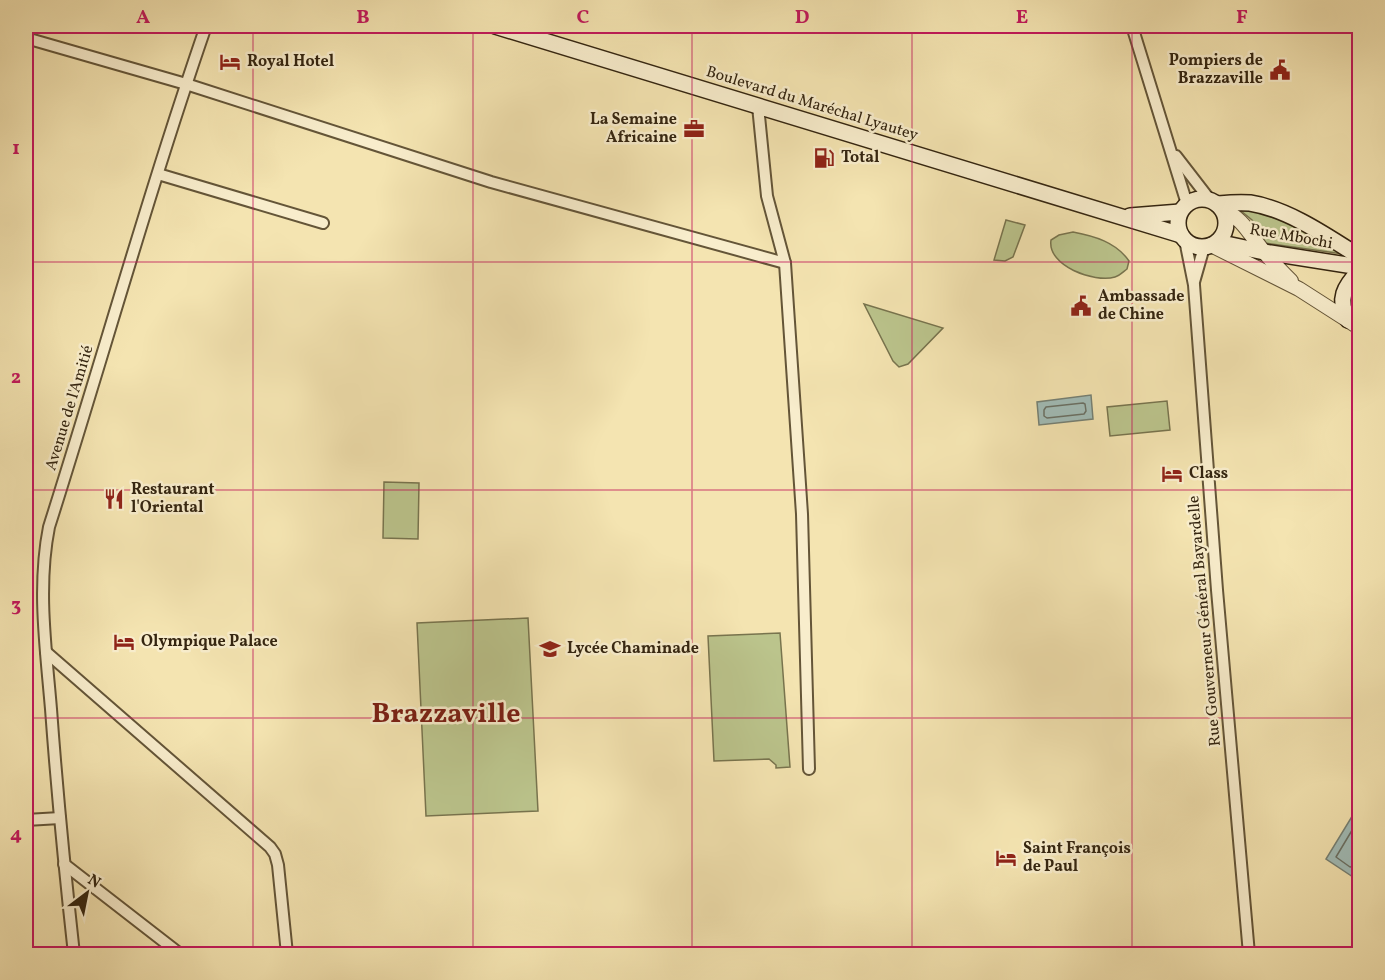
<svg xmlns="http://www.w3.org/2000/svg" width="1385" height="980" viewBox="0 0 1385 980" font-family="Vollkorn,serif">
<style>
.green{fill:#bbc48c;stroke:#78744e;stroke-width:1.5}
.water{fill:#a1bcb7;stroke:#758074;stroke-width:1.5}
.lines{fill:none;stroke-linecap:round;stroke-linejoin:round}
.shore{stroke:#6a7064;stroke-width:1.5}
.minor-casing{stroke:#645538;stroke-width:14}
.tertiary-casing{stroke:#645538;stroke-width:16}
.secondary-casing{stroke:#342510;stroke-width:18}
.minor{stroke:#f8edcc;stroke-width:10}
.tertiary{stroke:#f8edcc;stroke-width:14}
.secondary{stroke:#f8edcc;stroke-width:15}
.grid{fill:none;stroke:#c2185b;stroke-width:1.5;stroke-opacity:0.55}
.labels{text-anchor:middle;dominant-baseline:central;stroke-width:5;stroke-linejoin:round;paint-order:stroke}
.poi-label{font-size:16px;font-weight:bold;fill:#342510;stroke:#f8edcc;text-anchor:start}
.street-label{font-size:16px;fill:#342510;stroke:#f8edcc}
.town-label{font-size:28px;font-weight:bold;fill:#7a1f14;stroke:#f8edcc}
.neatline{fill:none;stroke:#c2185b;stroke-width:2}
.grid-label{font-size:20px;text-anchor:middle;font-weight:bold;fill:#c2185b}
</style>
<rect width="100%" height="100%" fill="#f4e4b1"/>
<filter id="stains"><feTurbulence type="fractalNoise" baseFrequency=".00333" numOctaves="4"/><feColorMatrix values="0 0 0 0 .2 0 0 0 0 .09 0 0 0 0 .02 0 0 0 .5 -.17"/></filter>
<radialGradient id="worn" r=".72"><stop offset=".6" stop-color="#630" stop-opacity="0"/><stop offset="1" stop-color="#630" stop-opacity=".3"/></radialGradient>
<g class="green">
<path d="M1241,207l22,3 87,45 -85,-12 -13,-23 -11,-9z"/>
<path d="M1006,220l19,5 -12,32 -8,4 -11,-1z"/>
<path d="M1073,232c21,4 43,10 56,29l-2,8c-4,3 -8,7 -12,8 -21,6 -68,-11 -64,-37l8,-5z"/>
<path d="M864,304l79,24 -35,36 -9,3 -6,-6z"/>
<path d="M1167,401l3,29 -60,6 -3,-29z"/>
<path d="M384,482l35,1 -1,56 -35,-1z"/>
<path d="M528,618l10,193 -112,5 -9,-193z"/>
<path d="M780,633l10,134 -14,1v-3l-7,-6 -55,2 -6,-125z"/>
</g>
<g class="water">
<path d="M1091,395l2,24 -54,6 -2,-23z"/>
<path d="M1359,805v62l-6,10 -27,-18z"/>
</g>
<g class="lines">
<g class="shore">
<path d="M1083,403l2,1 1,7 -2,3 -37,4 -3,-2v-6l2,-3z"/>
<path d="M1360,817l-24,40 14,10 10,-2"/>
</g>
<g class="minor-casing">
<g id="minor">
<path d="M1132,26l55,178"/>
<path d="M26,38l160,46 305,98 294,81"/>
<path d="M758,106l9,90 18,67 17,251 7,255"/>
<path d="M1176,156l34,44"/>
<path d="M158,174l165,49"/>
<path d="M1185,240l9,45 23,305 32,364"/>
<path d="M1194,282l10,-35"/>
<path d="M46,652l224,195 5,7 3,11 9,89"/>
<path d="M26,820l34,-2"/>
<path d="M64,864l116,90"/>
<path d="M74,954c-9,-81 -17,-163 -23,-245 -5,-60 -14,-122 -2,-182 53,-167 100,-336 157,-501"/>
</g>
</g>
<g class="tertiary-casing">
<g id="tertiary">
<path d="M1222,210c21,7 29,27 43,43 8,10 17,19 26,28"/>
<path d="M1211,245l88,44 61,39"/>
</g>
</g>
<g class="secondary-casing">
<g id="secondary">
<path d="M495,26l686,209"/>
<circle cx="1202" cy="223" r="24"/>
<path d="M1217,204c11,-1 21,-2 33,-1 38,6 77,33 110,54"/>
<path d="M1130,216l50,-4"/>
<path d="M1217,242l47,10 96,15"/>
<path d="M1348,320c-11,-21 -4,-33 12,-50"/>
</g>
</g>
<use href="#minor" class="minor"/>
<use href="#tertiary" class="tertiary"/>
<use href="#secondary" class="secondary"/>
</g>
<path class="grid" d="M253,26v928M473,26v928M692,26v928M912,26v928M1132,26v928M26,262h1334M26,490h1334M26,718h1334"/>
<defs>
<g id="hotel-bare" transform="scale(1.62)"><path d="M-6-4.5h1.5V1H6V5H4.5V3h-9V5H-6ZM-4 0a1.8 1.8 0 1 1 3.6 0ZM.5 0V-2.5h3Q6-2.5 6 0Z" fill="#8f2418" stroke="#f8edcc" stroke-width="2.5" paint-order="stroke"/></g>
<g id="civic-bare" transform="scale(1.62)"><path d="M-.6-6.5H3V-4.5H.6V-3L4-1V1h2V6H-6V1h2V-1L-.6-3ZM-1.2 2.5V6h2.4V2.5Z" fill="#8f2418" stroke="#f8edcc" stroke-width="2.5" paint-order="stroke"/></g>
<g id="office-bare" transform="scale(1.62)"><path d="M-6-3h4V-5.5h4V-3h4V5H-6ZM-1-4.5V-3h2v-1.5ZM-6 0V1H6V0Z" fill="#8f2418" stroke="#f8edcc" stroke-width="2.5" paint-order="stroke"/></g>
<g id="fuel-bare" transform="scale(1.62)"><path d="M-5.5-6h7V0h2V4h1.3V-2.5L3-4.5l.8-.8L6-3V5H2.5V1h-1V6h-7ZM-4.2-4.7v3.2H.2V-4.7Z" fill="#8f2418" stroke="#f8edcc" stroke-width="2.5" paint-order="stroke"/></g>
<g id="restaurant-bare" transform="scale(1.62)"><path d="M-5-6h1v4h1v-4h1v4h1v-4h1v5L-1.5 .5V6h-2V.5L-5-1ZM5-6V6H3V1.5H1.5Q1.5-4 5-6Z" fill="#8f2418" stroke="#f8edcc" stroke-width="2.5" paint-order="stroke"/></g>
<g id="school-bare" transform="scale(1.62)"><path d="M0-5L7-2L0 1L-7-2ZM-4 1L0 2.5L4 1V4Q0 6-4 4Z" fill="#8f2418" stroke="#f8edcc" stroke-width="2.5" paint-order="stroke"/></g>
</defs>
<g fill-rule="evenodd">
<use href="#hotel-bare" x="230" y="62"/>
<use href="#civic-bare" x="1280" y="70"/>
<use href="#office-bare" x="694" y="129"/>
<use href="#fuel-bare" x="824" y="158"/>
<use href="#civic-bare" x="1081" y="306"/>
<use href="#hotel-bare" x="1172" y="474"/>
<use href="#restaurant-bare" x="114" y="499"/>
<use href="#hotel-bare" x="124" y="642"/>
<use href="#school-bare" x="550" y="649"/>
<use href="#hotel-bare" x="1006" y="858"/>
</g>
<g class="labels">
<g class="poi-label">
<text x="1263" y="61" text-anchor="end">Pompiers de<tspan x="1263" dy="18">Brazzaville</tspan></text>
<text x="247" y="62">Royal Hotel</text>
<text x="677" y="120" text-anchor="end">La Semaine<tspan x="677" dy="18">Africaine</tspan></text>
<text x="841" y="158">Total</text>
<text x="1098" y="297">Ambassade<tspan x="1098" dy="18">de Chine</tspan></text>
<text x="1189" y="474">Class</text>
<text x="131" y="490">Restaurant<tspan x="131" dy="18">l'Oriental</tspan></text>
<text x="141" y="642">Olympique Palace</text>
<text x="567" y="649">Lycée Chaminade</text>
<text x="1023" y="849">Saint François<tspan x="1023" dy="18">de Paul</tspan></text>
</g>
<g class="street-label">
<text transform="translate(812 104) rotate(17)">Boulevard du Maréchal Lyautey</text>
<text transform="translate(1291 237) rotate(10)">Rue Mbochi</text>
<text transform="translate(70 408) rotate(-73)">Avenue de l'Amitié</text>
<text transform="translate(1205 621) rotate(-95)">Rue Gouverneur Général Bayardelle</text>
</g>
<g class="town-label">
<text x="446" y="714">Brazzaville</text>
</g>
</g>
<rect width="1385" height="980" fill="none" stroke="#f4e4b1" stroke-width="66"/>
<g transform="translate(87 893) rotate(32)" stroke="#f8edcc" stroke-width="4.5" paint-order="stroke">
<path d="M0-4.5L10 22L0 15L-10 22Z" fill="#342510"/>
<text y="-9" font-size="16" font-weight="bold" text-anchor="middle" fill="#342510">N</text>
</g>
<rect x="33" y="33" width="1319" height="914" class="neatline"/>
<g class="grid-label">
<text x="143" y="23">A</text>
<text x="363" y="23">B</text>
<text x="583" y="23">C</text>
<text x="802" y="23">D</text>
<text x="1022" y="23">E</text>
<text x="1242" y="23">F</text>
<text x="16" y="154">1</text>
<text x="16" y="383">2</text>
<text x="16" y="611">3</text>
<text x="16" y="840">4</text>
</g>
<rect width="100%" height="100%" filter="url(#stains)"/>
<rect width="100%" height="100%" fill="url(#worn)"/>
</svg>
